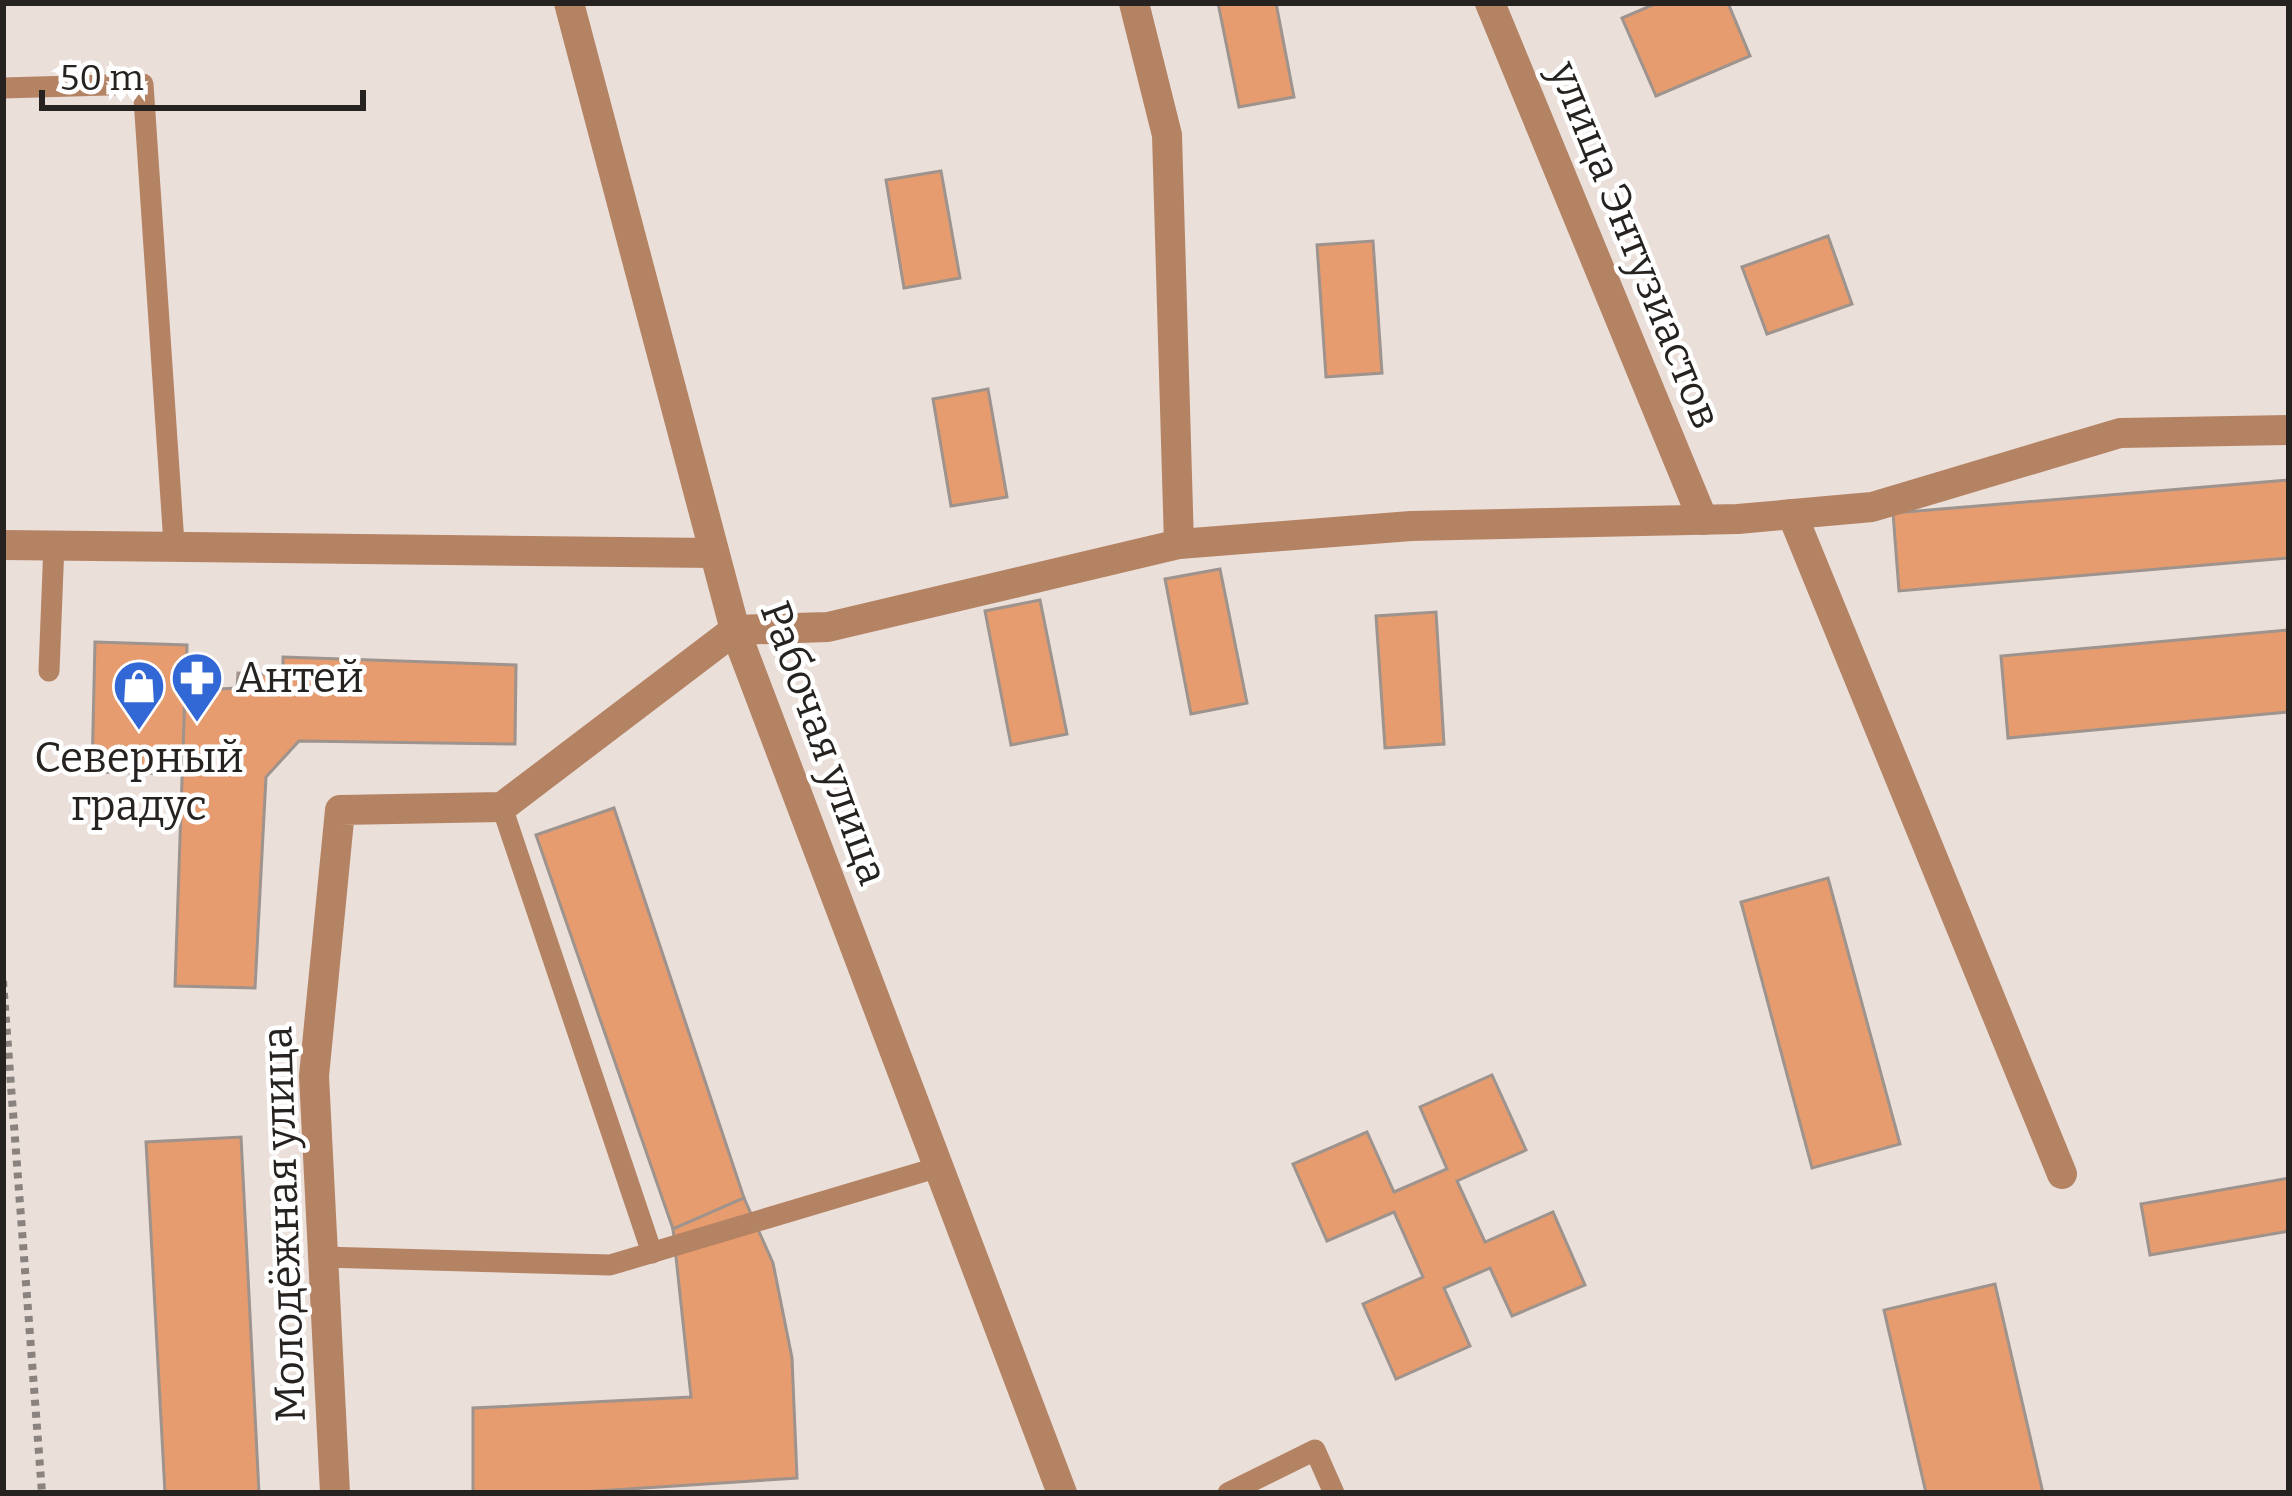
<svg xmlns="http://www.w3.org/2000/svg" width="2292" height="1496" viewBox="0 0 2292 1496" font-family="Bitter,serif">
<style>
.building{fill:#e69c6e;stroke:#9e938d;stroke-width:3}
.lines{fill:none;stroke-linecap:round;stroke-linejoin:round}
.path{stroke:#8a827e;stroke-width:8;stroke-dasharray:6 6;stroke-linecap:butt}
.lane{stroke:#b48364;stroke-width:21}
.street{stroke:#b48364;stroke-width:30}
.labels{text-anchor:middle;dominant-baseline:central;stroke-width:9;stroke-linejoin:round;paint-order:stroke}
.street-label{font-size:42px;fill:#262220;stroke:#fff}
.poi-label{font-size:42px;fill:#262220;stroke:#fff;text-anchor:start}
</style>
<rect width="100%" height="100%" fill="#ebdfd9"/>
<g class="building">
<path d="M1218,3h58l18,94 -55,10z"/>
<path d="M1657,3h71l22,53 -94,40 -34,-78z"/>
<path d="M941,171l19,107 -56,10 -18,-108z"/>
<path d="M1828,236l24,68 -85,30 -25,-67z"/>
<path d="M1373,241l9,132 -56,4 -9,-132z"/>
<path d="M988,389l19,108 -56,9 -18,-107z"/>
<path d="M2289,480v78l-390,33 -6,-78z"/>
<path d="M1220,569l27,134 -56,11 -26,-135z"/>
<path d="M1040,600l27,134 -56,11 -26,-134z"/>
<path d="M1436,612l8,132 -59,4 -9,-132z"/>
<path d="M2289,630v82l-281,26 -7,-82z"/>
<path d="M95,642l92,3 -3,129 -92,-2z"/>
<path d="M283,657l233,8 -1,79 -216,-3 -33,36 -11,211 -80,-2 10,-295 52,-3 1,-15 45,2z"/>
<path d="M614,808l130,390 -71,31 -137,-394z"/>
<path d="M1828,878l72,266 -88,24 -71,-266z"/>
<path d="M1492,1075l34,75 -69,31 28,61 68,-30 32,73 -73,31 -22,-48 -46,20 26,58 -74,33 -33,-75 60,-27 -29,-65 -67,29 -34,-77 74,-32 27,60 53,-23 -27,-62z"/>
<path d="M241,1137l18,356h-94l-19,-351z"/>
<path d="M2289,1178v53l-139,24 -9,-51z"/>
<path d="M744,1198l29,65 19,95 5,120 -231,15h-93v-85l218,-11 -18,-168z"/>
<path d="M1995,1284l48,209h-117l-42,-183z"/>
</g>
<g class="lines">
<path class="path" d="M3,981l39,512"/>
<g class="lane">
<path d="M3,88l140,-4 31,460"/>
<path d="M49,671l5,-127"/>
<path d="M502,807l150,446"/>
<path d="M323,1257l287,8 329,-98"/>
<path d="M1228,1493l87,-43 19,43"/>
</g>
<g class="street">
<path d="M569,3l166,627 327,863"/>
<path d="M1134,3l33,132 12,409"/>
<path d="M1490,3l213,517"/>
<path d="M1792,514l270,660"/>
<path d="M3,545l711,8"/>
<path d="M335,1493l-21,-417 26,-266 162,-3 233,-177 93,-3 351,-83 232,-18 327,-7 134,-12 248,-74 169,-3"/>
</g>
</g>
<defs>
<g id="pharmacy-pin" transform="scale(2.7)"><path d="M0 17L-7.5 6A9.5 9.5 0 1 1 7.5 6Z" fill="#3267d6" stroke="#fff"/><path d="M-2-6h4v4h4v4h-4v4h-4v-4h-4v-4h4Z" fill="#fff"/></g>
<g id="shop-pin" transform="scale(2.7)"><path d="M0 17L-7.5 6A9.5 9.5 0 1 1 7.5 6Z" fill="#3267d6" stroke="#fff"/><path d="M-5-2.5h2.3a2.7 3.5 0 0 1 5.4 0H5L5.5 6h-11ZM-1.5-2.5h3a1.5 2.3 0 0 0-3 0Z" fill="#fff"/></g>
</defs>
<g fill-rule="evenodd">
<use href="#pharmacy-pin" x="197" y="678"/>
<use href="#shop-pin" x="139" y="686"/>
</g>
<g class="labels">
<g class="street-label">
<text transform="translate(1635 245) rotate(68)">улица Энтузиастов</text>
<text transform="translate(824 743) rotate(70)">Рабочая улица</text>
<text transform="translate(284 1224) rotate(-92)">Молодёжная улица</text>
</g>
<g class="poi-label">
<text x="236" y="678">Антей</text>
<text x="139" y="758" text-anchor="middle">Северный<tspan x="139" dy="48">градус</tspan></text>
</g>
</g>
<rect width="2292" height="1496" fill="none" stroke="#262220" stroke-width="12"/>
<path d="M42 90v18h321v-18" fill="none" stroke="#262220" stroke-width="6"/>
<text x="60" y="90" font-size="36" fill="#262220" stroke="#ffffff" stroke-width="9" paint-order="stroke">50 m</text>
</svg>
